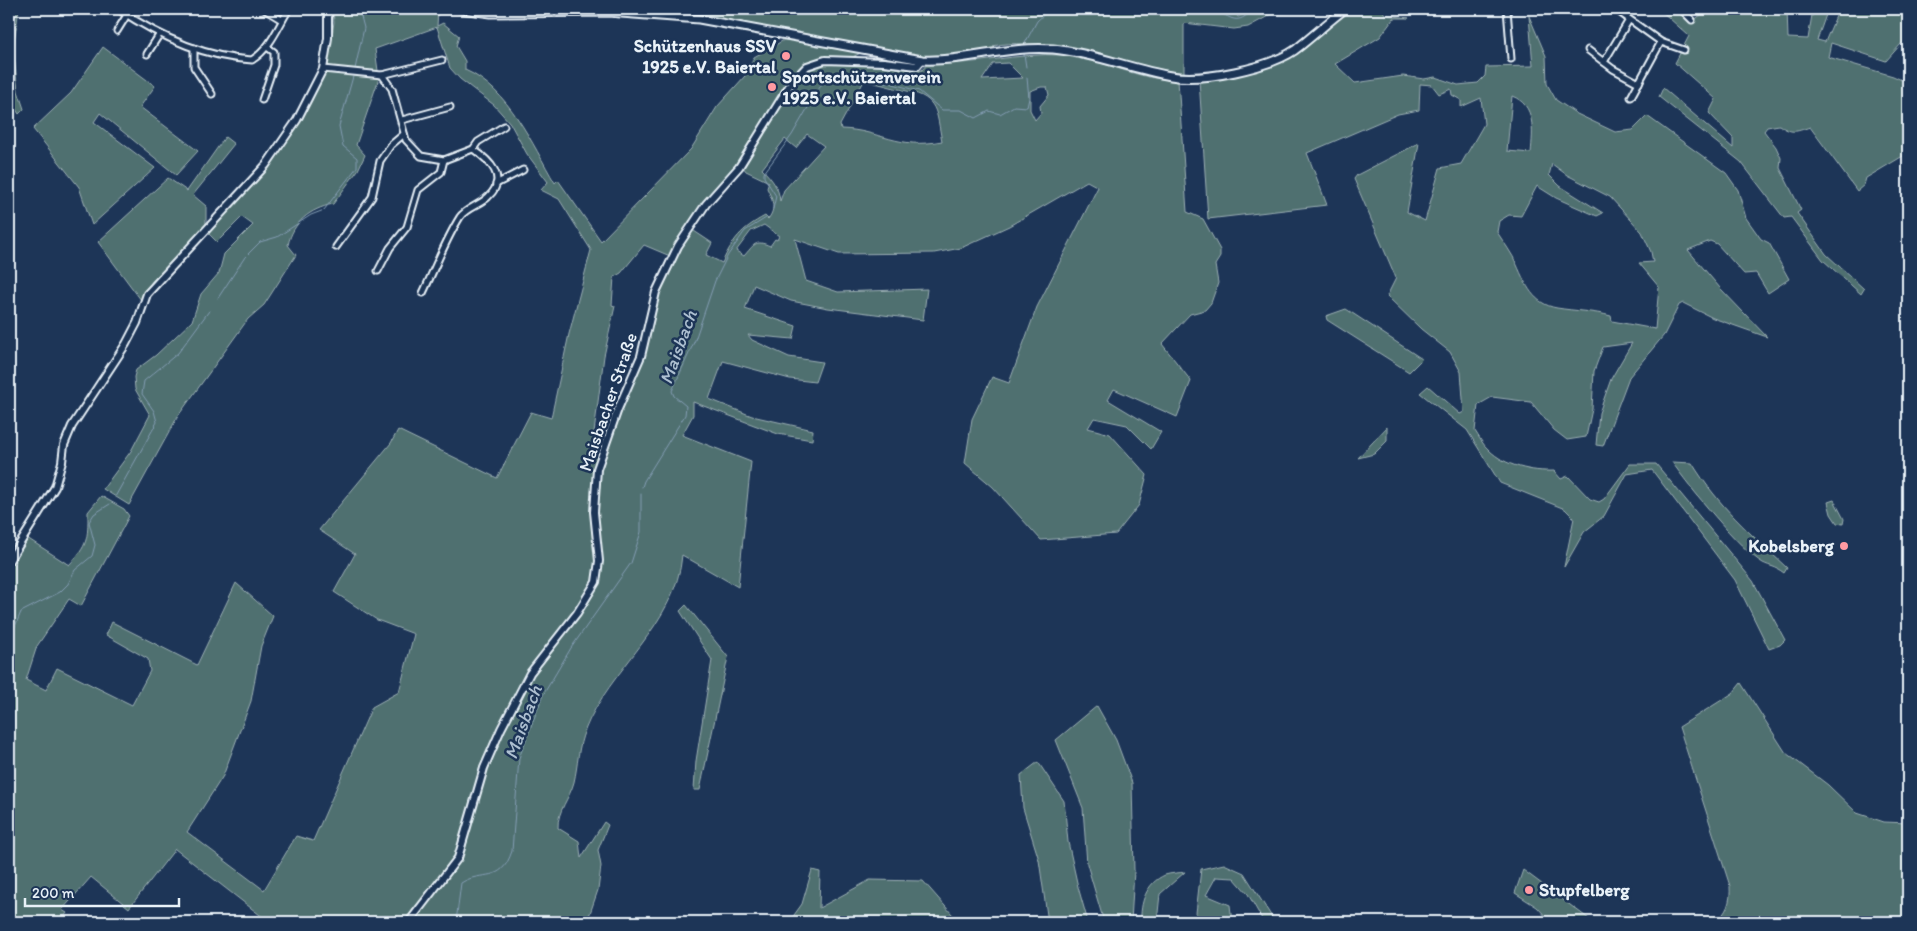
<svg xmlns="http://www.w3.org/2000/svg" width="1917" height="931" viewBox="0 0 1917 931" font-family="Itim,sans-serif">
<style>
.green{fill:#4f6f6f;stroke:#9cb0b4;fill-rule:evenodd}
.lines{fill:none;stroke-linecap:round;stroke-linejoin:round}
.stream{stroke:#849eb5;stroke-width:1}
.minor-casing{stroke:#e8f1f8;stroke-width:9}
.tertiary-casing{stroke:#e8f1f8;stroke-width:10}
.secondary-casing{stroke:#e8f1f8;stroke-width:11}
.minor{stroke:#1d3557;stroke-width:5}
.tertiary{stroke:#1d3557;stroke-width:6}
.secondary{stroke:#1d3557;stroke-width:7}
.poi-dot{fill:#ff9aa2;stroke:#1d3557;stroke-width:2}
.labels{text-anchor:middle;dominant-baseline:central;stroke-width:5;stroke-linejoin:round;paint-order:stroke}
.poi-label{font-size:18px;font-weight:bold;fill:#e8f1f8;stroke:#1d3557;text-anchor:end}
.street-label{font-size:18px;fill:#e8f1f8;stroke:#1d3557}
.water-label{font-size:19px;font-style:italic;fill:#aec0d1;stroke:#1d3557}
</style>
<rect width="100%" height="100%" fill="#1d3557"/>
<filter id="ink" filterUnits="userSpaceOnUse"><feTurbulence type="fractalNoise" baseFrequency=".02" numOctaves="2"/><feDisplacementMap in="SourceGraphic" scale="10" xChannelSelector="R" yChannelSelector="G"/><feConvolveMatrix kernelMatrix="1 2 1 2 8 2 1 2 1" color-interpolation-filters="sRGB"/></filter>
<g filter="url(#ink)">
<g class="green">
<path d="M9,9h10l-6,39 5,43 6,18 -5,5 -10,-15z"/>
<path d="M333,9h105l-1,17 6,-3 16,13 -3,10 9,15v9c44,19 67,74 90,113l3,-3 43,61 90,-92 26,-42 28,-31 9,-19 30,-17 79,12 -13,6 -29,1 5,5 2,-2 70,4 20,5 4,-1 6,-7c45,4 89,-11 134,-8 39,3 77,26 116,25l9,132 16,7 17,31v7l-5,8 3,18 -7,20 -6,7 -15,4 -28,30 29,37 -14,36 -63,-28 -6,11 53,32 -10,17 -24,-24 -33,-7 -6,10 22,6 37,41 -8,30 -23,29 -75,6 -48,-53 -28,-24 7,-44 20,-42 17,6 28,-76 61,-120 -11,-6 -78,45 -48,22 -27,5 -95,1 -44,-15 11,42 32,11 89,-3 -4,31 -95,-12 -37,-7 -37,-16 -9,24 51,17 -3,13 -45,-4 4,5 37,17 33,5 -7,20 -25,-3 -67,-18 -14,38 43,17 61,14 -1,10 -34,-6 -85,-32v13l-11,20 69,27 -13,125 -56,-32c-5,68 -74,116 -97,175 -7,16 -7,35 -11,52 -4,16 -17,29 -16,46l21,13 2,17 23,-36 4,3 -10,25 3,16 -3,24 -11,32h-176l48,-62 6,-11 18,-71 20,-49 31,-58 56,-74 8,-14 3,-12v-24l-6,-50 6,-33 44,-112 13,-56 23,-50 10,-17 21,14 -6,12 16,8c11,-24 19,-34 43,-47l3,3c9,-11 4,-20 -1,-31l2,-6 -23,-11 -3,-4 57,-93 -5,-3 -60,95 -43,54 -22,36 -26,-11 -23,28 -7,4 -2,28 3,1 -11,50 -11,84 4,14 -6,59 7,46 -2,16 -7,17 -63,82 -24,47 -31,79 -15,53 -16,26 -27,30 -6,13h-138l-94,-73 -46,59 -38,-31 -29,33 5,3 -7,9h-51v-356l18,-28 42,27c19,-20 19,-26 19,-53l13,-16 23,13 5,7 -48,90 -12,-7 -32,47 -11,34 20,10 11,-22 75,37 18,-34 -2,-12 -42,-24 6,-13 85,43 39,-82 37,33 -12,30 -10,55 -28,75 -36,56 77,58 32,-54 17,5 59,-134 27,-15 15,-58 -37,-14 -43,-28 21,-38 -36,-24 72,-87 7,-13 99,48 34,-66 20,6 18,-84 22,-84 -32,-51 -18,-9 7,-8 -21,-28 -17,-31 -16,-18 -34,-26 -10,-11 -13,-41 -62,22 4,29 -23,67 9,10 -7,15 -25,34c-23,5 -40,18 -45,41l8,10 -32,50 -16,14 -70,97 -49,89 -26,-16 28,-38 19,-36 -15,-26 -1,-12 2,-7 20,-15 36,-34 9,-27 18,-21 5,-19 29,-29 -11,-8 -25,25 -10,-10c25,-27 53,-53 74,-83 17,-25 30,-51 44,-77h2l7,-50zM1008,63l15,15 -41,2 11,-16zM864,81c15,2 28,7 43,10 32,7 29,21 35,50 -44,9 -62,-11 -101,-12l-1,-4zM1041,87h6l2,8 -9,11 1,7 -6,7 -5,-10v-19zM807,134l17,12 -40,44 -4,11c-1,-13 -8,-22 -18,-32l23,-30 11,9zM764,225l15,11 -2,4 -2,-1 -5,7c-15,-7 -16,-1 -26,10l-8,-5 15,-20z"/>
<path d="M623,9h608l7,8 14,-8h82l-62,5 -24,13 -14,2 -50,-6v51c-43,-4 -86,-18 -129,-26 -21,-3 -41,-7 -62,-2l8,3 -75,9 -179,-34z"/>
<path d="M1349,9h32l5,6 23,3h-15l-14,19 -45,27 20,19 48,-7 21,3 11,-2 23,8 20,-2 7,-7 1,-9 47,-1 -4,-50 17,40 1,28 9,16 21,14 38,18 18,-2 14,-14 79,57 12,17 8,28 15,21 8,4 20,36 -21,14 -12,-20 -12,1 -27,-30 -7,-3 -22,9 32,38 47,49 -54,-19 -30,-15 -4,2 -15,30 -35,42 -26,69 -7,-1 3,-32 12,-34 21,-36 -29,4 -9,24 -2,38 -6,28 -19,3 -13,-10 -23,-28 -39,-5 -14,8 -3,26c4,6 8,14 14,19 16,16 43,22 65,21l7,8 7,-3 22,23 9,3 5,-3 26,-35h26l97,117 32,59 -5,5 -11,4 -34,-69 -83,-110 -25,4 -23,42 -20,16 -20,35 10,-49 -9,-9 -65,-26 -33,-53 -47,-37 8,-7 32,28 4,-2 -3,-40 -11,-20 -29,-23 -34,-33 9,-18 -42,-99 3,-4 62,-32 -12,69 18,9 15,-53 21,-4 23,-40 -3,-26 -20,9v-7l-9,-5 -1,-6 -12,5 -7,-9 -12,-1 -1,26 -21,4 -91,39 20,52 -119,14 -9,-140c44,-4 83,-12 118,-41 11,-10 20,-21 32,-29zM1512,96c24,9 21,35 19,57l-24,-2zM1552,164l15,11 43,22 32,35 9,20 2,10 -14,1 20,24 -4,42 -43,-8 -1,-5c-18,-5 -36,-5 -54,-8 -24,-4 -31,-23 -40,-43 -5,-12 -13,-22 -20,-33l2,-11 10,-6 12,1 16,-30 19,12 41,18 6,-3 -43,-27 -11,-11z"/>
<path d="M1659,9h27l8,11 15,-11h78l1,29 20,1 5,-30h15l-11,31 8,2 14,-33h69v27l-22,25 -55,-18 -3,14 65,19 15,7v70l-42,25 -2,7 -7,6 -47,-64c-15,5 -18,7 -31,-2l-12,2 -3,4 12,16 5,11 -1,10 21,42 -4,3 29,41 38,35 -3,5 -38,-34 -32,-43 -7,1 -43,-56 -82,-65 4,-9 70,60v-10l-24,-25 7,-14 -41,-36 14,-27z"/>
<path d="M103,47l52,39 -15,21 58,44 -22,24 -76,-62 -6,9 61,46 -63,57 -13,-38 -46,-58 38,-36z"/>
<path d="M225,137l9,7 -41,51 13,11v21l-54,54 -11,19 -43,-58 70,-64 19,13z"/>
<path d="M1346,309l76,50 -13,13 -82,-52 -1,-4z"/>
<path d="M1387,427v14l-13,13 -16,4z"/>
<path d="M1672,462l20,1c27,44 58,70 95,105l-3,5c-9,-7 -13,-6 -21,-10 -23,-13 -75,-78 -91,-101z"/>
<path d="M1834,500l10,19 -1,5 -6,-1 -6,-9 -3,-12z"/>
<path d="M686,605l42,52 -28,133h-6l2,-29 16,-101 -32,-49z"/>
<path d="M1741,683l45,70 42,32 29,28 27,9 24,1v99h-193c12,-9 16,-20 15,-36l-51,-159 54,-34z"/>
<path d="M1097,706l19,34 16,43 2,88 -3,51h-27l-17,-58 -4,-56 -27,-68z"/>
<path d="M1038,762l26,39 4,41 10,45 10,35h-40l-9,-62 -16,-52 -2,-33z"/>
<path d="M1224,864l20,9 31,49h-10l-3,-3 -14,-25 -14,-16 -18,-1 -10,18 24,10 2,17h-37l6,-53z"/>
<path d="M812,870l8,2 -1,36 51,-28 53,1 36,41h-170l13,-18z"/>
<path d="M1523,870l70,52h-42l-14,-15 -22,-14z"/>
<path d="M1185,872l-25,22 -3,28h-16c-1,-19 5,-39 24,-47 6,-2 14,-2 20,-3z"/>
</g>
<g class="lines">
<g class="stream">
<path d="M1212,9c22,9 23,18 42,0"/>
<path d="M1024,45l13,-24 13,-12"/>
<path d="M1024,54l2,13"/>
<path d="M355,69l9,-41 -5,-19"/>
<path d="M773,209l3,-13 -12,-19v-4l28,-38 32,-55 12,-5 53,8 30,8 23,19h19l15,8 13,-7 11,3 14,-8 13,1 2,-9 -2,-20"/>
<path d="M218,298l27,-41 15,-15 17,-5 34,-22 13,-5 33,-43v-9l-14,-12 -4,-20 15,-53"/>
<path d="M642,487l2,-6 41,-66 1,-9 -12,-10 -2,-5 23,-51 20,-59 13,-26 17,-24 21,-13"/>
<path d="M115,497l42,-75 -3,-11 -12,-17 2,-13 34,-28 31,-42"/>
<path d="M9,641l12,-29 39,-20 8,-8 7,-14 17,-14 3,-11 -6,-23 5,-8 16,-10"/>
<path d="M456,922l5,-39c22,-14 40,2 51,-32l7,-93 24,-63 28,-47 60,-85 10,-31v-38"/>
<path d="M1890,922l18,-3"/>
</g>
<g class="minor-casing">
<g id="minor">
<path d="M118,9c40,27 84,48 134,51 18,-11 26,-33 37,-51"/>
<path d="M264,9l18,11"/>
<path d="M1507,9l4,50"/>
<path d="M1615,9l46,33"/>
<path d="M1681,9l11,11"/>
<path d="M117,31l10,-16"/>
<path d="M194,48v19l18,27"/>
<path d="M1588,50l25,19 26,14"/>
<path d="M147,54l12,-19"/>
<path d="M1604,62l25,-42"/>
<path d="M323,69l59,6 10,14 14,51 15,16 23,4 29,-11c16,11 36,29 15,48 -8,8 -22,11 -28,20 -15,24 -25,51 -37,76"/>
<path d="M382,75l60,-15"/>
<path d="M1631,97l30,-55 23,8"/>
<path d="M262,100l12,-35v-13l-7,-5"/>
<path d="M402,120l48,-13"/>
<path d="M473,149l5,-7 26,-16"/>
<path d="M496,184l27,-14"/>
<path d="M336,247l36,-50 8,-36 11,-16 13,-11"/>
<path d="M378,271l12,-23 17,-21 11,-37 23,-18 3,-12"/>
</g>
</g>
<g class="tertiary-casing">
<g id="tertiary">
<path d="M9,561l46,-74 7,-25 2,-17 8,-19 54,-82 11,-21 10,-29 119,-129 31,-45 26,-51 5,-31v-29"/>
<path d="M409,922l49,-64 26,-90 17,-39 29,-56 47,-60 19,-31 3,-21 -5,-49 3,-43 21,-60 23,-53 15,-64 22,-46 28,-42 33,-37 52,-84 16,-17 18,-6 59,2 33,4 5,-6"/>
</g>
</g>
<g class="secondary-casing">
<path id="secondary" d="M461,9l30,4 117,-1 91,7 223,41c44,2 87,-15 131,-11 41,4 78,20 118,27 31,6 98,-8 124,-26 17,-13 33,-28 50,-41"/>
</g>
<use href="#minor" class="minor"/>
<use href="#tertiary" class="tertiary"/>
<use href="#secondary" class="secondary"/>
</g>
</g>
<g class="poi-dot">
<circle cx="786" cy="56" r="5"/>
<circle cx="772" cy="87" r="5"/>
<circle cx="1844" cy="546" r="5"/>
<circle cx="1529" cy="890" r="5"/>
</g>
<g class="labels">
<g class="poi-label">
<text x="776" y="46">Schützenhaus SSV<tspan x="776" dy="21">1925 e.V. Baiertal</tspan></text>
<text x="782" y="77" text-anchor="start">Sportschützenverein<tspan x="782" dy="21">1925 e.V. Baiertal</tspan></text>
<text x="1834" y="546">Kobelsberg</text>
<text x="1539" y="890" text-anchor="start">Stupfelberg</text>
</g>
<g class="street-label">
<text transform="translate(608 402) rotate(-71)">Maisbacher Straße</text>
</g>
<g class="water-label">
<text transform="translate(678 347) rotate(-70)">Maisbach</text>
<text transform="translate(523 722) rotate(-70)">Maisbach</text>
</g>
</g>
<rect width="1917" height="931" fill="none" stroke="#1d3557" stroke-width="30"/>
<rect x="15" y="15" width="1887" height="901" fill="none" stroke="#e8f1f8" stroke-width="2" filter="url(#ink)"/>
<path d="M25 898v8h154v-8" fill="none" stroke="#e8f1f8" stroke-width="2.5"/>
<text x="32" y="898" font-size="15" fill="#e8f1f8" stroke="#1d3557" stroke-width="4" paint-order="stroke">200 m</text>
</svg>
